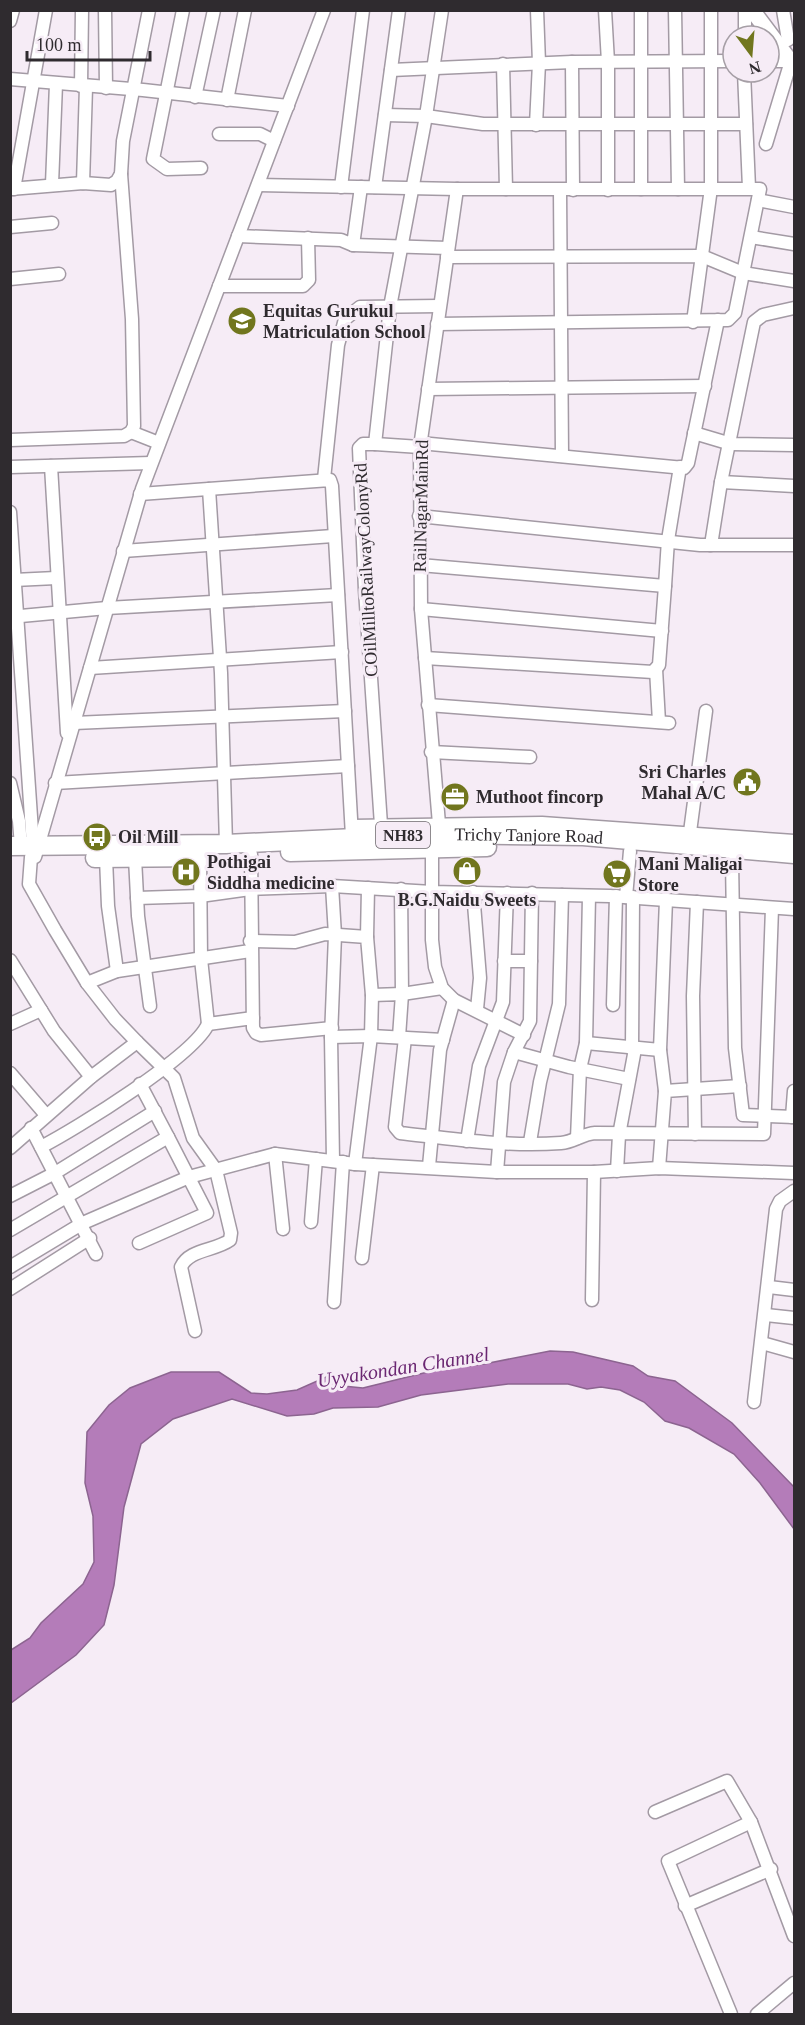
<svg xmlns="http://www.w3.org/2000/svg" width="805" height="2025" viewBox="0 0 805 2025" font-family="'Times New Roman',serif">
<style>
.water{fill:#b47cb9;stroke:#8c6490;stroke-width:1.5}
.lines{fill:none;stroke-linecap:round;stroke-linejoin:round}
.minor-casing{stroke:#a39aa4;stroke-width:15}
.major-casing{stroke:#a39aa4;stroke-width:18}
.highway-casing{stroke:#a39aa4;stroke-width:21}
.minor{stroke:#fff;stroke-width:12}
.major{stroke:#fff;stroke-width:15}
.highway{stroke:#fff;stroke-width:18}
.labels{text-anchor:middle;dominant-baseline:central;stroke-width:6;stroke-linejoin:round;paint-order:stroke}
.shield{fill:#f6ecf6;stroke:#6b656b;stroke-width:1.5}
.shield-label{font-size:16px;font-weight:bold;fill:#2f2b2f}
.poi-label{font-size:18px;font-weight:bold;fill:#2f2b2f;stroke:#f6ecf6;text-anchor:start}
.street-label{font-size:18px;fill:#2f2b2f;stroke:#f6ecf6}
.water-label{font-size:20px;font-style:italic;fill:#6b2772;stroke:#f6ecf6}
</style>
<rect width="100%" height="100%" fill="#f6ecf6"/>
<path class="water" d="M550,1351l23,1 60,14 15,10 27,5 57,42 62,64v42l-34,-46 -26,-29 -45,-26 -24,-7 -21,-19 -24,-12 -19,-3 -14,2 -19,-5h-60l-87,11 -43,12 -45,1 -19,6 -27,2 -55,-17 -59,20 -32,25 -17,63 -10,78 -10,40 -28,30 -65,48v-53l19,-12 11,-15 42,-39 11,-22 -1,-46 -8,-33 2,-51 22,-27 21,-17 41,-16h48l32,21 16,1 30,-4 29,-13 17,9 20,2 77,-19 44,-5z"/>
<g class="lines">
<g class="minor-casing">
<g id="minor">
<path d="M105,10l1,78"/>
<path d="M183,10l-30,149 14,10 34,-1"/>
<path d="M605,10l3,52v128"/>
<path d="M641,10v179"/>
<path d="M675,10l3,179"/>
<path d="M783,10l5,30"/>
<path d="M10,21l3,-11"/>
<path d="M745,36v-26"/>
<path d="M572,62l1,128"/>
<path d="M503,64l3,125"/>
<path d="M391,70l181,-8 161,-1"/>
<path d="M744,72l5,116"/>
<path d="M10,79l133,11 145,16"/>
<path d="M81,86l1,-76"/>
<path d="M195,97l19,-87"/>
<path d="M227,100l18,-90"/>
<path d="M385,115l41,1 57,8h263"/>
<path d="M536,125l3,-62 -2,-53"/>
<path d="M219,134h41l14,7"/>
<path d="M766,144l25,-83h-22"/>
<path d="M83,183l3,-96"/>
<path d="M52,184l4,-100"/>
<path d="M258,185l199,4h303l-25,124 -7,7 -291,4"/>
<path d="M341,187l22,-177"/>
<path d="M375,187l24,-177"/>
<path d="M10,189l73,-6 28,2 6,-4 4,-7 2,-33 26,-131"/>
<path d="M14,189l32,-179"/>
<path d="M560,190l2,266"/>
<path d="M758,200l36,7"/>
<path d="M10,227l42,-4"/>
<path d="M238,236l103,4 12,5 8,-58"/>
<path d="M751,237l43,7"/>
<path d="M353,245l95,3"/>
<path d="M447,257l255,-1 41,17 51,8"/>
<path d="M10,279l49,-5"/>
<path d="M219,286h84l6,-6 -1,-42"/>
<path d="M693,322l18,-134v-178"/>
<path d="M428,389l277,-3"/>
<path d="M131,432l28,11"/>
<path d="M694,433l37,11 63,1"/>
<path d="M10,440l114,-4 7,-4 3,-6 -2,-107 -11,-145"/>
<path d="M420,443l264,25 4,-5 30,-143"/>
<path d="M375,444l45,3"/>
<path d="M51,466l16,267"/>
<path d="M10,467l141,-4"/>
<path d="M324,479l14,-134 7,-26 15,-12 79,-1"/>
<path d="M721,482l73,4"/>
<path d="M209,489l12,184 5,171"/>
<path d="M140,494l190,-14 2,6 20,350"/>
<path d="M10,512l23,334"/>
<path d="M419,516l281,29h94"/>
<path d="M711,545l10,-63 33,-160 9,-7 31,-7"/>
<path d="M123,551l210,-15"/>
<path d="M420,565l245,21 3,-46 12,-73"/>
<path d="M14,580l42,-2"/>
<path d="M421,609l241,22"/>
<path d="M10,617l97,-9 231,-13"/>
<path d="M425,658l228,14 6,-7 6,-79"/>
<path d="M90,668l252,-16"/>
<path d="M656,669l3,53"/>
<path d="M428,705l241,18"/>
<path d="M74,723l271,-12"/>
<path d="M431,752l99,5"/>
<path d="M10,783l9,38 2,25"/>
<path d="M55,783l293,-17"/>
<path d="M439,824l-18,-215 -1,-162 37,-258"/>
<path d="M381,825l-16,-235 -6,-142 4,-4h12l15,-137 36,-191 16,-106"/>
<path d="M352,826l190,-3 252,18"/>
<path d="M690,832l16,-121"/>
<path d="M432,847v93l3,27 7,21 12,12 70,35"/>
<path d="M251,854l2,174 3,5 5,2 71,-7"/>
<path d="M35,857l107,-368 182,-479"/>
<path d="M200,857l1,102 7,65 45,-6"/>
<path d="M106,858l2,48 9,65"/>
<path d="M135,858l3,58 12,90"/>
<path d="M732,860l3,188 8,67 51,2"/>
<path d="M332,886l3,49 -4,102 2,124"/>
<path d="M401,889l1,105 40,-6"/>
<path d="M473,892l7,86 -3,31"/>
<path d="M532,893l-2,128 -16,31 55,15 60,12"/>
<path d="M626,897l4,-46"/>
<path d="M137,898l63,-2 50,-7 82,-3 100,6 178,4 184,13"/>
<path d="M367,937l1,-49"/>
<path d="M250,941l45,1 30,-8 42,3 5,58 -1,41 -16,128"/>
<path d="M10,960l44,71 37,46"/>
<path d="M504,961h27"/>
<path d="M87,983l30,-12 133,-20"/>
<path d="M372,995l30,-1 -3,43"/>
<path d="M613,1005l3,-109"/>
<path d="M10,1024l31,-14"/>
<path d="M331,1037l40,-1 72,4"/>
<path d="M405,1038l-10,89 5,6c54,6 107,14 161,10 13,-1 21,-9 34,-10l169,1 8,-226"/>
<path d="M137,1042l37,36 19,60 23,32 15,63 -1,7c-15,11 -41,9 -49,27l14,64"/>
<path d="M586,1043l74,7 6,-150"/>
<path d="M632,1049l1,-152"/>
<path d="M660,1050l5,41"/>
<path d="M10,1073l36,42"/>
<path d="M792,1117l2,-26"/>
<path d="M31,1128l65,126"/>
<path d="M695,1134l-2,-138 4,-94"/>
<path d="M577,1138l3,-69 6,-26 3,-147"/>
<path d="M467,1141l12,-75 24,-64 4,-109"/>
<path d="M530,1142l10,-60 19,-78 3,-109"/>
<path d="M41,1147c35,-18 153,-91 167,-123"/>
<path d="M10,1148l81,-71 46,-35 -22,-23 -28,-36 -32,-53 -26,-46 2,-27"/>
<path d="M275,1154l8,75"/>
<path d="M429,1166l11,-116 14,-50"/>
<path d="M659,1168l6,-77 75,-5"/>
<path d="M617,1171l2,-36 16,-86"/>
<path d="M497,1172l7,-90 10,-30"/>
<path d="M10,1196l45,-23 100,-62"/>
<path d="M311,1222l5,-63"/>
<path d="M10,1230l158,-93 -28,-53"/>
<path d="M139,1243l68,-30 -39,-76"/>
<path d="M362,1258l11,-93"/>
<path d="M10,1267l73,-44 106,-46 86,-23 80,10 142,8h97l65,-4 135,5"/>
<path d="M769,1287l25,3"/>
<path d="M10,1289l80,-51"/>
<path d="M592,1300l2,-128"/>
<path d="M334,1302l9,-140"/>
<path d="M766,1315l28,3"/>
<path d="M762,1343l32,9"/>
<path d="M754,1402l22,-193 4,-8 14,-10"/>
<path d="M655,1812l72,-31 24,41 43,114"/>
<path d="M685,1906l86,-37"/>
<path d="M731,2014l-63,-153 83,-39"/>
<path d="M757,2014l37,-31"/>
</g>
</g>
<g class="major-casing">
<path id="major" d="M752,10l42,56"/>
</g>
<g class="highway-casing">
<g id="highway">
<path id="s1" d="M10,846l216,-2 214,-10 143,2 211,18"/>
<path d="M290,852l197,-5"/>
<path d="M95,858l111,-1"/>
</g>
</g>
<use href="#minor" class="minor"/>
<use href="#major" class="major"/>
<use href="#highway" class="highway"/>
</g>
<defs>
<g id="school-disc" transform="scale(1.5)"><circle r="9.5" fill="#71761e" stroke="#f6ecf6"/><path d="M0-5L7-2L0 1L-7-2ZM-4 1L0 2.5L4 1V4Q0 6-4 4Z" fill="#fff"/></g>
<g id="civic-disc" transform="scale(1.5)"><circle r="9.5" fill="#71761e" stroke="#f6ecf6"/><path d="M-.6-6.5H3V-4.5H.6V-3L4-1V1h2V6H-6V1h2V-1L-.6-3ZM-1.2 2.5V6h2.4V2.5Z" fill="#fff"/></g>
<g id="office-disc" transform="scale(1.5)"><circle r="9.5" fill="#71761e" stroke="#f6ecf6"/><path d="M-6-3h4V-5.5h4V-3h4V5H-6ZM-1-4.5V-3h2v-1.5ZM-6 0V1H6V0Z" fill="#fff"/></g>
<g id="bus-disc" transform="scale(1.5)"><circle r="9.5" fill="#71761e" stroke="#f6ecf6"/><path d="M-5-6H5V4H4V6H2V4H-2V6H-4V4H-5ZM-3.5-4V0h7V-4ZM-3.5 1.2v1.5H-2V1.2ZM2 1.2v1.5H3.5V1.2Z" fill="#fff"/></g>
<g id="shop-disc" transform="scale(1.5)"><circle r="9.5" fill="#71761e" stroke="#f6ecf6"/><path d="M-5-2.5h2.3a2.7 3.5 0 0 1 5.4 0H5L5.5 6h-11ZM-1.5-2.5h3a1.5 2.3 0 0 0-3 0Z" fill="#fff"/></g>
<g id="hospital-disc" transform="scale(1.5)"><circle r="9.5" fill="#71761e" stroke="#f6ecf6"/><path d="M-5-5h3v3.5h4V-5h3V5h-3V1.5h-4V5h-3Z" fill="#fff"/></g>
<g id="supermarket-disc" transform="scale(1.5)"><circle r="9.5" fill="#71761e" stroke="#f6ecf6"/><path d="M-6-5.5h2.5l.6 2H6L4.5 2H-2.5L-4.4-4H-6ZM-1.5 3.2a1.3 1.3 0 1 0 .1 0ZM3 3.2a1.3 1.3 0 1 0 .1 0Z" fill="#fff"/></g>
</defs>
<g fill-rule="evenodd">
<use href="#school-disc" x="242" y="321"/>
<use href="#civic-disc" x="747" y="782"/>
<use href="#office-disc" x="455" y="797"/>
<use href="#bus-disc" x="97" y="837"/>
<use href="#shop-disc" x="467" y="871"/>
<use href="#hospital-disc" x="186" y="872"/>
<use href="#supermarket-disc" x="617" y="874"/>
</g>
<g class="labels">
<rect class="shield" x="376" y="822" width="54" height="26" rx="4.5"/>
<g class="shield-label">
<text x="403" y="835">NH83</text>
</g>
<g class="poi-label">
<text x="263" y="311">Equitas Gurukul<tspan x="263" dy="21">Matriculation School</tspan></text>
<text x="726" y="772" text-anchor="end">Sri Charles<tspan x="726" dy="21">Mahal A/C</tspan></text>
<text x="476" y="797">Muthoot fincorp</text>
<text x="118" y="837">Oil Mill</text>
<text x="207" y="862">Pothigai<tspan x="207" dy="21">Siddha medicine</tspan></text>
<text x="638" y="864">Mani Maligai<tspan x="638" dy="21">Store</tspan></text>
<text x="467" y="900" text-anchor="middle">B.G.Naidu Sweets</text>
</g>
<g class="street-label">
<text transform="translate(421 506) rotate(-89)">RailNagarMainRd</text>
<text transform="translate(366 570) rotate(-93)">COilMilltoRailwayColonyRd</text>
<text stroke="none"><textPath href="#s1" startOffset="519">Trichy Tanjore Road</textPath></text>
</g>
<g class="water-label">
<text transform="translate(403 1367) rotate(-9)">Uyyakondan Channel</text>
</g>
</g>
<rect width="805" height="2025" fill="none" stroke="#2f2b2f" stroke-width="24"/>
<g transform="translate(751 54) rotate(164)"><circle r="28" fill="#f6ecf6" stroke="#a69fa6" stroke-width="1.5"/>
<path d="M0-4.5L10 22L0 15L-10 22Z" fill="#71761e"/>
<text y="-9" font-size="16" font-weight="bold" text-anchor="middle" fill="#2f2b2f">N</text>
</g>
<path d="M27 51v9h123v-9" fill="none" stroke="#2f2b2f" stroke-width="3"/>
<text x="36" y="51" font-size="18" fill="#2f2b2f" stroke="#f6ecf6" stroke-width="4.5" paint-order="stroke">100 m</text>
</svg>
